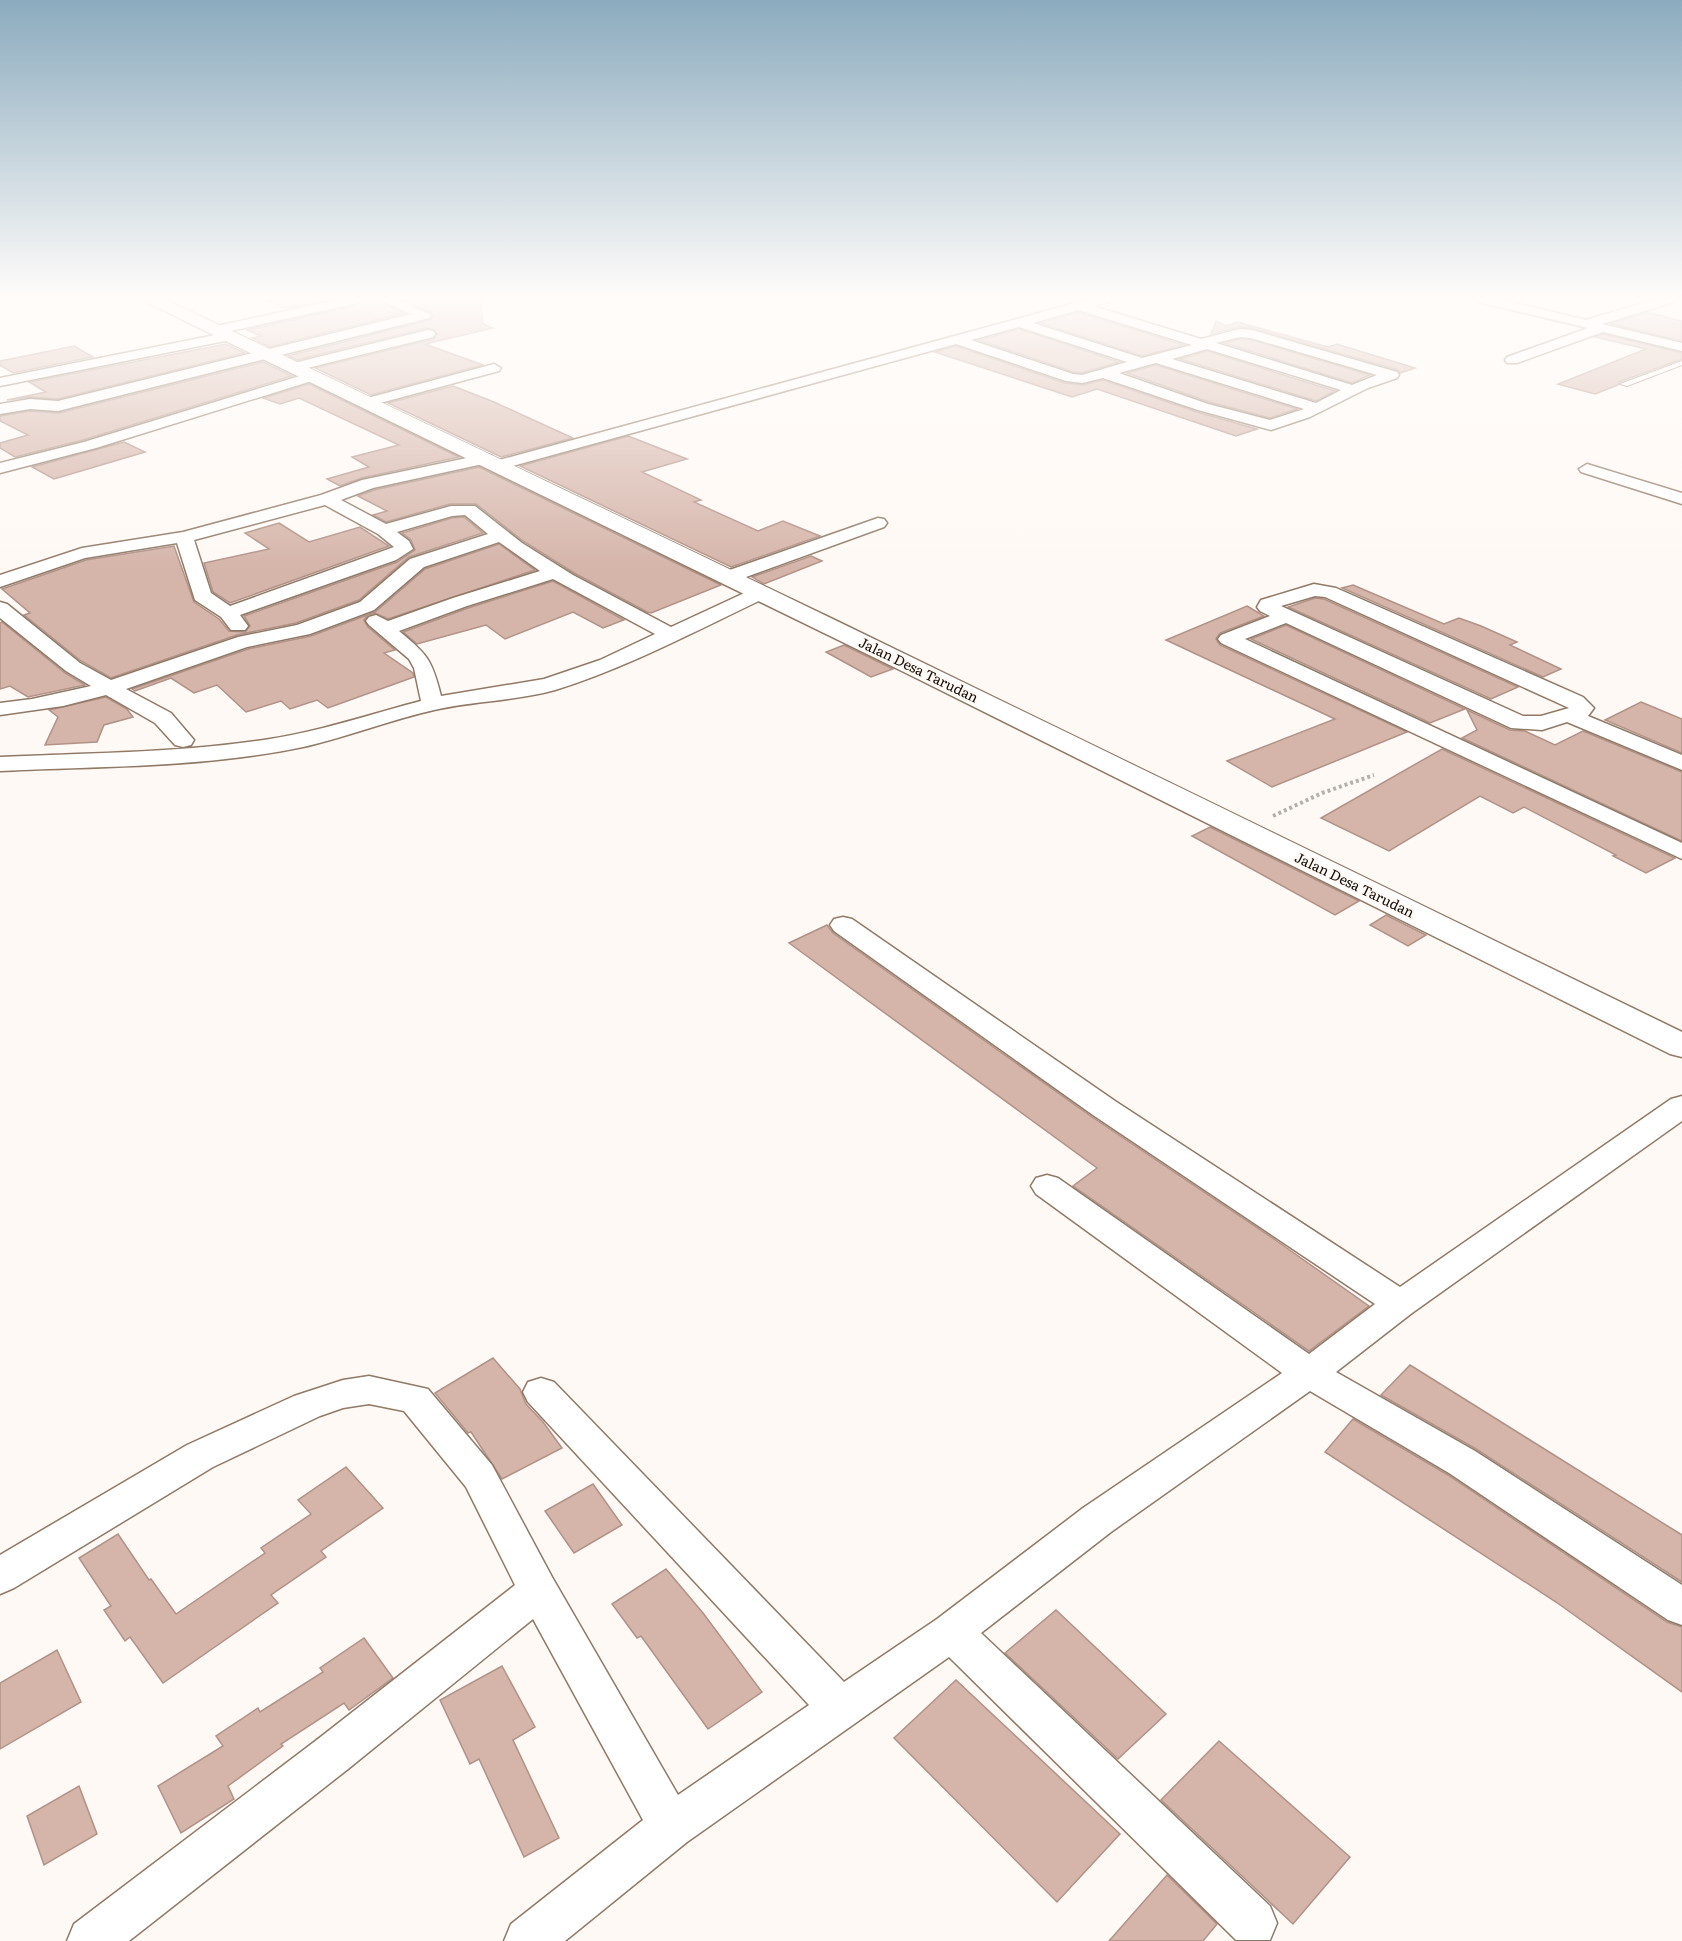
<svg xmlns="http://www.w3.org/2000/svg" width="1682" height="1941" viewBox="0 0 1682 1941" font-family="Literata,serif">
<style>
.building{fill:#d5b4a9;stroke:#b19288;stroke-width:1.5}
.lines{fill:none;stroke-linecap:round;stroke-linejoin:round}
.lane-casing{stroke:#907966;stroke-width:2}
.street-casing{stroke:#907966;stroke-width:3}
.secondary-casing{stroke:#907966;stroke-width:3}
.path{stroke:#b6afab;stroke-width:4;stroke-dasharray:3 3;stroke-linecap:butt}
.lane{fill:#fff;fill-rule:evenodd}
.street{fill:#fff;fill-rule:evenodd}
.secondary{fill:#fff;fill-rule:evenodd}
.labels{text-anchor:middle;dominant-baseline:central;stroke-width:5;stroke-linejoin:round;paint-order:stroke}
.far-street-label{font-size:14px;fill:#130b05;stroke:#fff9f5}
</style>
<rect width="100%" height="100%" fill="#fff9f5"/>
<g class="building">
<path d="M264,299h50l3,3 -31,7z"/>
<path d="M366,299h10l28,14 -135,34 -17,-9 9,-2 -14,-6 111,-25z"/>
<path d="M400,299h80l3,25 10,4 -68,16 58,21 -112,30 -56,-27 119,-29 3,-4 -2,-5 -8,-2 -130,32 -9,-4 142,-36 3,-4 -1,-3z"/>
<path d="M1078,312l106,33 -42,11 -101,-33z"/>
<path d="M1647,312l35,9v20l-71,-17z"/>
<path d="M1216,321l10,5 11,-4 91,25 9,-3 78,24 -15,5 -2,-3 -146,-42 -13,-1 -28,7z"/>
<path d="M1019,329l100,33 -37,11 -9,-1 -94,-32z"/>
<path d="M1603,334l79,19v6l-63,23 -1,3 -23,9 -37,-10 88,-35 -51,-12z"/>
<path d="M1240,339l11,1 119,35 -18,8 -128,-40z"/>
<path d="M226,344l19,9 -187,46 -28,-2 -23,3 39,-8 -17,-10z"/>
<path d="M74,346l19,11 -80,16 -13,-8v-4z"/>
<path d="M956,346l109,37 18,2 20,-5 94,32 60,17 -21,7 -139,-47 -25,8 -137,-45z"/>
<path d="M1207,351l128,40 -19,10 -136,-42z"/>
<path d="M263,362l29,14 -209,64 -68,17 -15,-9v-5l28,-8 -28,-14v-5l30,-5 29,2z"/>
<path d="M1156,365l141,44 -27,9 -61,-16 -82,-29z"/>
<path d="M309,384l150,73 -97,21 -22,8 -13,-7 42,-12 -17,-10 47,-12 -100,-47 -19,6 -17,-6z"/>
<path d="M453,386l41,16 79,36 -72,19 -113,-54z"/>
<path d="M628,436l59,23 -45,13 59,28 -7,2 64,29 25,-10 37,15 -89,31 -211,-101z"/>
<path d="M124,442l21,10 -91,27 -22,-12z"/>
<path d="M479,467l242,118 -70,28 -4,-1 -73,-39 -51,-32 -47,-37h-26l-64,18 -13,-7 14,-4 -29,-15 16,-6z"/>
<path d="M464,517l19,16 -74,24 -50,43 -63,23 -59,12 -126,43 -30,-17 -57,-46 6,-2 -28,-24 84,-29 88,-14 20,56 25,17 10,12 16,1 5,-6 -6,-10 153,-54 18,-12 -4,-10 -9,-7 50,-15z"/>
<path d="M279,523l30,19 51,-15 29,19 -159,57 -17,-11 -9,-29 65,-14 -24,-16z"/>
<path d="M499,544l36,26 -147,49 -13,-6 -7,2 -4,5 4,7 27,23 -11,3 29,20 1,4 -86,31 -11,-8 -27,9 -9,-8 -35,11 -29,-27 -23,8 -23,-15 -36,13 -3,-2 116,-40 63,-13 64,-24 50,-43z"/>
<path d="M811,556l11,5 -58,23 -12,-7z"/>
<path d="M553,581l71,39 -21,8 -30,-16 -68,27 -19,-14 -69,19 -14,-12 65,-24z"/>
<path d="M1353,585l91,39 15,-6 22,8 36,16 -7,3 51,24 -18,8 -201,-89z"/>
<path d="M1315,598l9,1 194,88 -27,12 -203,-92z"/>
<path d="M1247,606l17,10 -44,17 -4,6 4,6 187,87 -135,55 -45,-26 108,-42 -169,-79z"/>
<path d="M2,622l63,51 20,12 -57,12 -18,-11 -10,3v-66z"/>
<path d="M1286,625l179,84 -35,14 -179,-84z"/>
<path d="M844,645l49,24 -22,8 -45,-25z"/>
<path d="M106,697l21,12 6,8 -29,8 -7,17 -52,3 13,-28 -9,-7z"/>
<path d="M1641,702l41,17v34l-77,-33z"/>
<path d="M1467,710l43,20 15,1 30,14 28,-14 99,41v69l-220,-103 15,-8z"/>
<path d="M1442,749l233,109 -29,15 -33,-17 3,-1 -92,-48 -11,6 -33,-17 -91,55 -68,-33z"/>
<path d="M1210,827l149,74 -24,14 -143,-79z"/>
<path d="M1386,915l40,20 -18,11 -38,-21z"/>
<path d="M827,925l6,8 259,184 182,122 95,67 -60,45 -236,-165 24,-18 -308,-225z"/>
<path d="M493,1358l27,31 6,15 17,18 19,26 -60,31 -31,-47 -3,1 -33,-40z"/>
<path d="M1410,1365l272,170v47l-206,-133 -95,-54z"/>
<path d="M1353,1419l95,56 219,147 15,5v65l-126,-90 -231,-150z"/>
<path d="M346,1467l37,41 -62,43 5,6 -55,38 7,8 -115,80 -33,-46 -5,4 -21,-31 7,-4 -32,-48 39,-24 31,46 2,-1 25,35 89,-61 -4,-5 50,-34 -13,-14z"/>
<path d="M593,1484l29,41 -48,28 -29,-42z"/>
<path d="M666,1569l37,44 59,79 -54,37 -67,-93 -4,2 -25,-34z"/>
<path d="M1056,1610l110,104 -48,45 -113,-106z"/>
<path d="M364,1638l29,40 -44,32 -5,-7 -63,41 2,2 -55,40 6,13 -53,34 -23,-47 65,-40 -7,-10 42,-28 2,4 63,-40 -3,-4z"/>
<path d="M57,1650l24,52 -81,47v-66z"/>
<path d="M502,1666l33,61 -22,13 46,98 -35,19 -45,-98 -9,5 -30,-64z"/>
<path d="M956,1680l164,154 -63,68 -163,-164z"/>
<path d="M1219,1741l131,116 -57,67 -132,-124z"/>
<path d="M79,1786l18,48 -53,31 -17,-49z"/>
<path d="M1167,1875l50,49 -14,17h-94z"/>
</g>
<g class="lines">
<g class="lane-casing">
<g id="lane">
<path d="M316,299h8l1,1 -3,2z"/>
<path d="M1682,361v4l-55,21 -7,-2z"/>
</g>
</g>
<g class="street-casing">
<g id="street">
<path d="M341,299h23l-6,4 -141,31 -7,-4 7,-4z"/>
<path d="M378,299h17l36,16 -2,3 -371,93 -28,-2 -30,5v-10l30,-5 28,2 353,-87z"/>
<path d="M1090,299h20l-1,3 -16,4 108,33 39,-10 12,1 145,42 2,3 -2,3 -29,10 -58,29 -39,13 -73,-20 -95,-32 -21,5 -16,-2 -110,-37 -458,126 -6,-2 -2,-3 2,-3 -119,26 -32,12 45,24 65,-18h24l47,37 51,32 98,52 82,-38h14l3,4 -3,4c-70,33 -138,70 -212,93 -39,11 -81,11 -121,20 -44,10 -87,27 -131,37 -99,21 -202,19 -303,24v-14c90,-4 181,-4 270,-18 51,-8 101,-25 151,-38l-7,-33 -5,-9 -40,-34 -3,-4 3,-4 7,-2 12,6 65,-23 87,-27 -41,-29 -75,25 -50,43 -64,24 -63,13 -121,42 45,24 23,27 -3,5 -8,2 -8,-2 -20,-22 -49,-28 -43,11 -63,9v-12l32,-4 59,-13 -25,-15 -66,-53v-16l7,2 73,59 31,17 127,-43 59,-12 63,-23 50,-43 78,-25 -23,-19 -13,1 -55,16 12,9 4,8 -17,11 -156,55 8,11 -3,4h-14l-10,-13 -26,-17 -18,-57 -92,15 -85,29v-12l82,-27 101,-16 138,-37 41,-15 124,-26 6,2 2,3 -2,3zM1078,310l114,35 -50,13 -109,-35zM1019,327l108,35 -45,13 -9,-1 -102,-34zM1240,337l11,1 126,37 -25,10 -136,-42zM1207,349l134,41 -25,13 -144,-44zM1156,363l148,46 -34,11 -62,-16 -89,-31zM325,505l53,29 16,13 -164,59 -19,-13 -17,-53zM553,579l102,55 -55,26 -56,19 -103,17c-9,-36 -13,-41 -42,-65l68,-25z"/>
<path d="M1477,299h22l87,21 70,-21h19l-1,3 -72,22 80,19v8l-79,-19 -86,31h-10l-2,-3 2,-3 81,-29 -110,-26z"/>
<path d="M428,330l5,1 2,3 -2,3 -138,34 -7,-4 2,-3z"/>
<path d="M230,332l7,4 -2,3 -235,47v-8z"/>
<path d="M494,364l7,4 -2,3 -130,35 -7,-4 2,-3z"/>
<path d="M313,372l7,4 -2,3 -222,69 -96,25v-10l84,-21z"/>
<path d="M1587,464l95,29v11l-101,-32 -2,-3z"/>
<path d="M878,518l6,1 3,4 -3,4 -149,54h-14l-2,-4 2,-4z"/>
<path d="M1314,584l22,4 247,109 11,11 -6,8 94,39v15l-115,-48 -25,8 -31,-2 -225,-105 -41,16 437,204v16l-461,-216 -3,-4 3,-4 49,-19 -10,-5 -3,-4 4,-7zM1315,596l10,1 244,111 -28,8h-18l-242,-110z"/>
<path d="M843,917l9,2 263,182 285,186 271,-188 11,-3v25l-270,192 -76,59 139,79 207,134v40l-14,-5 -219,-147 -139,-82 -199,141 -130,101 289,273 7,17 -7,17h-34l-287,-283 -262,185 -122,99h-61l7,-17 132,-104 -110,-201 -185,150 -219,172h-62l7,-17 244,-185 197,-154 -49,-98 -62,-76 -35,-7 -26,4 -23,8 -107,51 -199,121 -14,6v-39l187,-110 107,-49 49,-16 26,-4 59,13 64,76 60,112 126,218 131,-90 -281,-303 -5,-10 5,-10 13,-4 13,4 290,300 93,-63 146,-111 199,-135 -246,-179 -5,-8 5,-8 11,-3 11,3 251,176 66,-50 -282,-189 -259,-184 -4,-6 4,-6z"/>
</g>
</g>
<g class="secondary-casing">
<path id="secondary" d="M144,299h20c508,240 1013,487 1518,733v25l-12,-3 -760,-379 -764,-373z"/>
</g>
<path class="path" d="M1273,816l49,-23 52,-18"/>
<use href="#lane" class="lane"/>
<use href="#street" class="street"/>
<use href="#secondary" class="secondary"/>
</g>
<linearGradient id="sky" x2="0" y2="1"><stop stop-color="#8babbe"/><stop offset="0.52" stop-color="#fffcfa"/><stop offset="1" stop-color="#fffcfa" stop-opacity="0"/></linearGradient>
<rect width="1682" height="571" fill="url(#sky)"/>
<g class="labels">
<g class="far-street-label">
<text transform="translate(919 669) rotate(26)">Jalan Desa Tarudan</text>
<text transform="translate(1355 884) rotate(26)">Jalan Desa Tarudan</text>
</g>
</g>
</svg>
